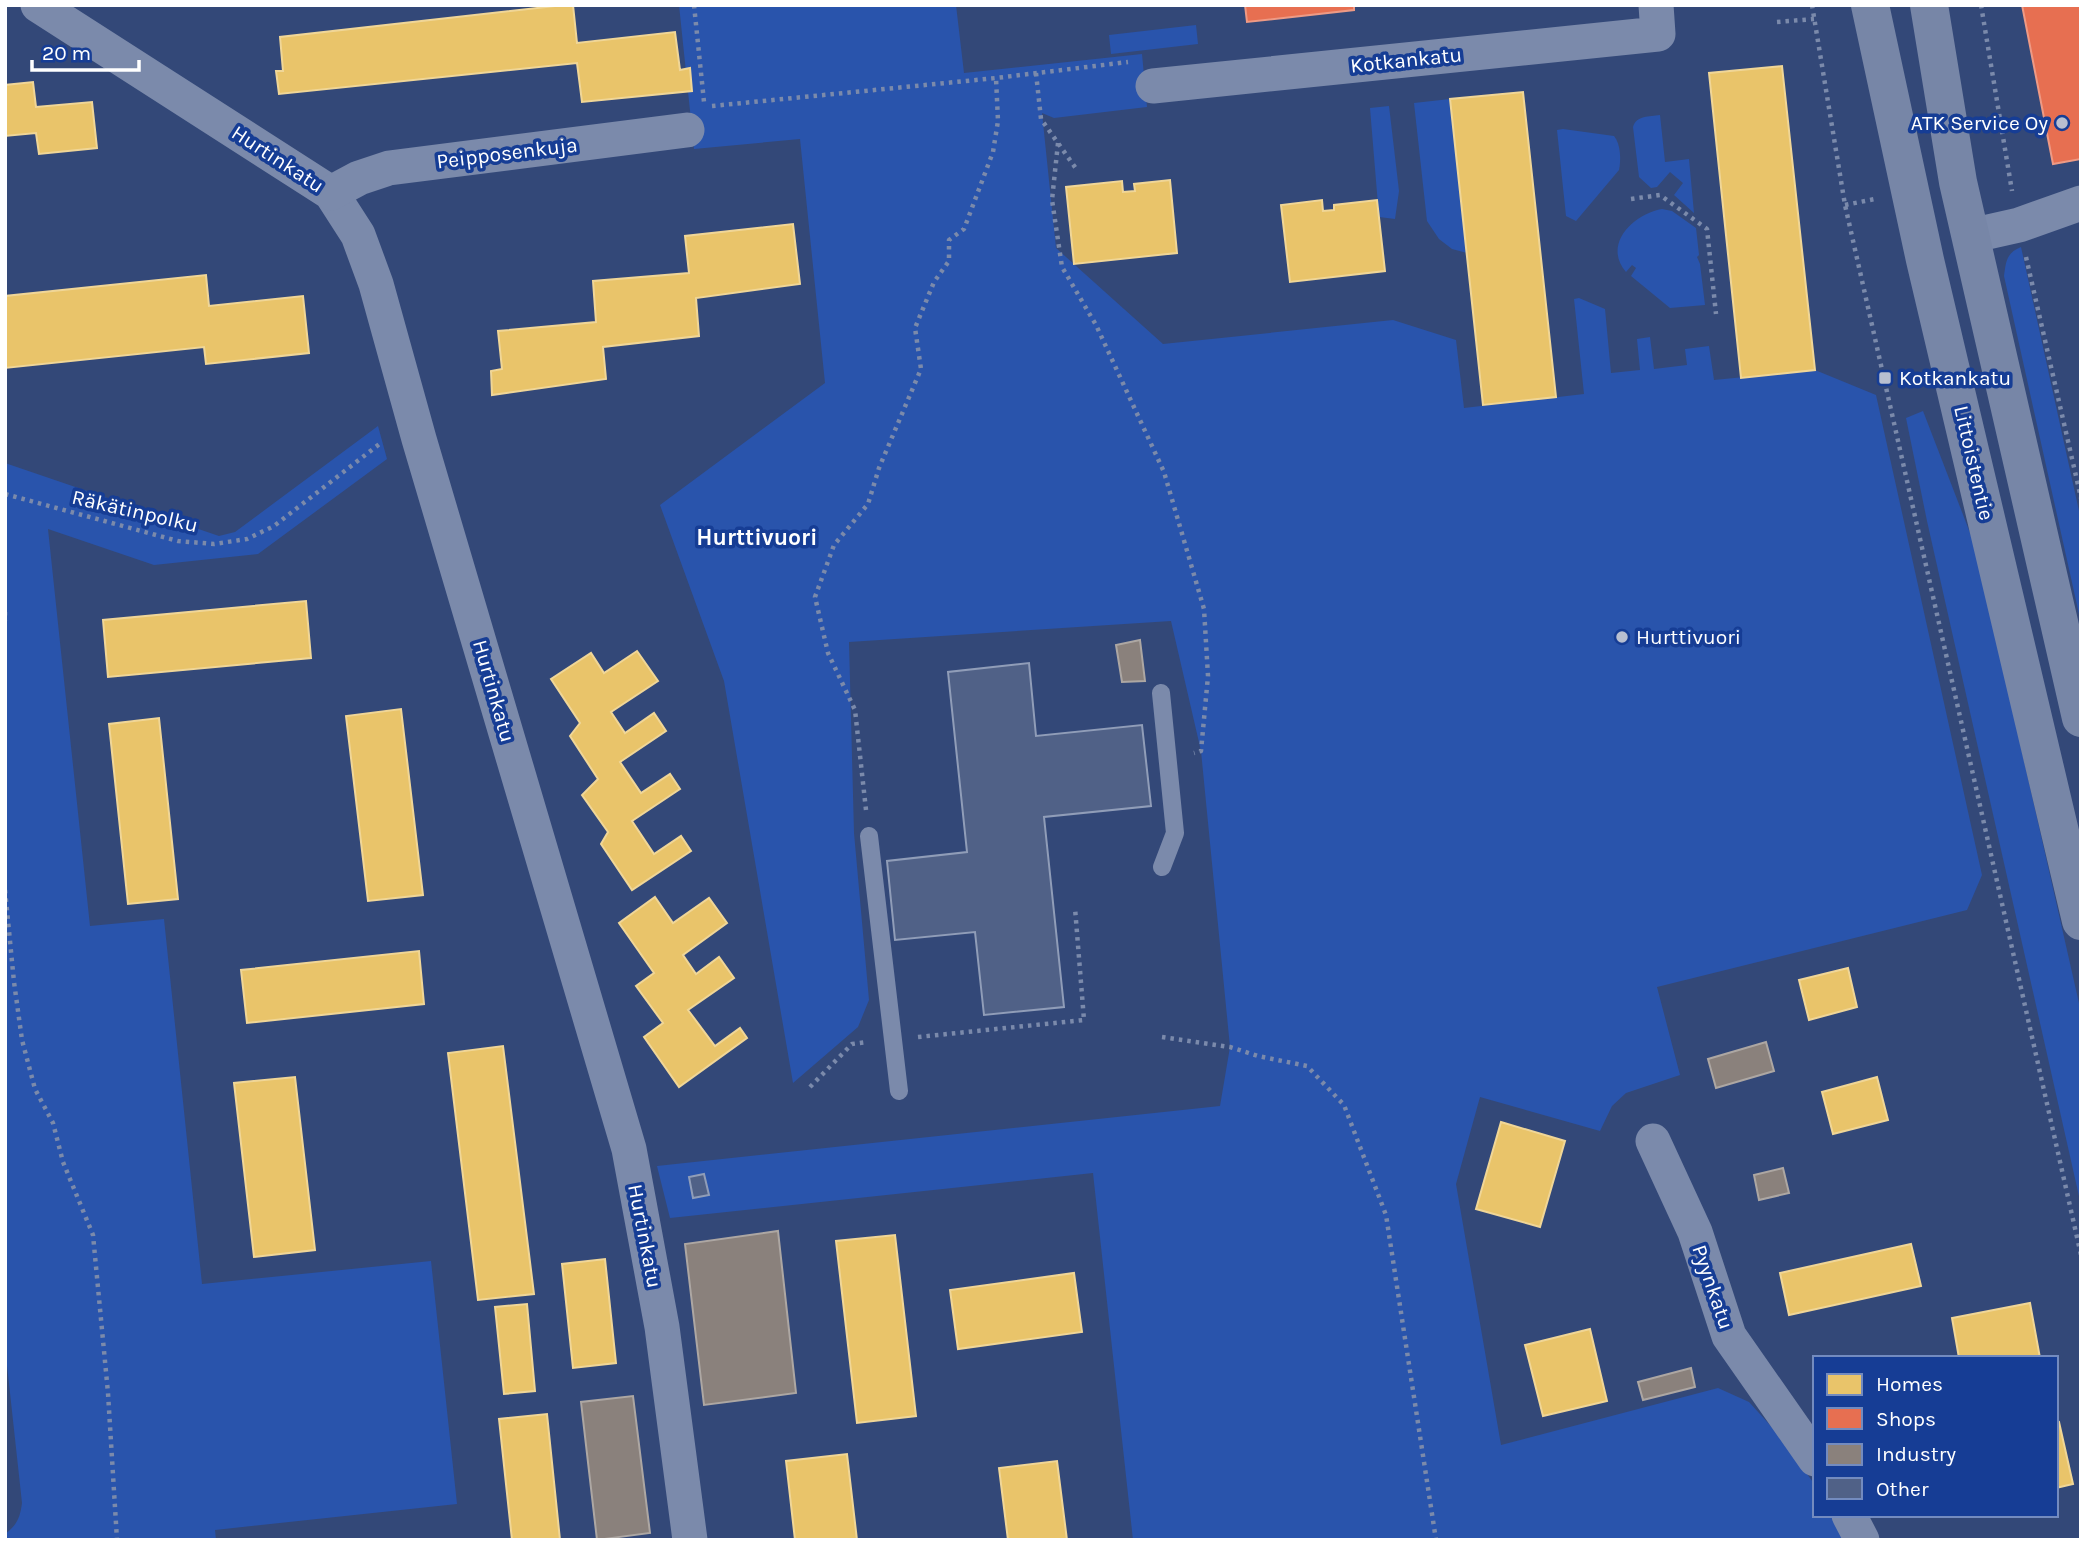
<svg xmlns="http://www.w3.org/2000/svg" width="2086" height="1545" viewBox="0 0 2086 1545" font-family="Karla,sans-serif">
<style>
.green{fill:#2954ac}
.homes{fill:#e9c46a;stroke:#f0d697;stroke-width:2}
.shops{fill:#e76f51;stroke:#ee9a85;stroke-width:2}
.industry{fill:#8a817c;stroke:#ada7a3;stroke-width:2}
.building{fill:#506187;stroke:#909db8;stroke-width:2}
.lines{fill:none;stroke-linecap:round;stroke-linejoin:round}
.path{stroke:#7b8aab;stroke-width:4.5;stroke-dasharray:3.5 5;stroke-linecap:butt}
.lane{stroke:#7b8aab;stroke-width:18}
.street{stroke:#7b8aab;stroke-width:35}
.secondary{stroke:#7786a7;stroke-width:38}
.poi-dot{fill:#b8bfd0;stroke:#163d95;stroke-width:2.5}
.labels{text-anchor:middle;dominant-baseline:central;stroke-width:7;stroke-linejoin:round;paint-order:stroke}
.street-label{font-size:21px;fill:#fff;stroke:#163d95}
.poi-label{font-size:21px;fill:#fff;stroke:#163d95;text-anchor:start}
.neighbourhood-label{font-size:23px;font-weight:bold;fill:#fff;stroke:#163d95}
</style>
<rect width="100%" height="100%" fill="#334878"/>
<g class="green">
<path d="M679,5h277l8,68 178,-19 5,53 -93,11 -12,-5 14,135 107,96 230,-24 63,20 8,68 120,-14 -10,-95 5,-1 26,11 6,64 29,-3 -3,-31 13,-2 4,32 33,-4 -2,-16 24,-3 5,34 101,-10 61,25 106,480 -15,35 -310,77 23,88 -54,18 -14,13 -12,25 -120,-34 -24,87 45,261 217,-57 31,14 30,33 36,50v30h18l11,25h-711l-40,-367 -423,45 -13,-52 563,-60 10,-59 -29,-296 -30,-130 -322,21 5,191 15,167 -11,27 -65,56 -69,-402 -64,-176 165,-122 -25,-244 -106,10z"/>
<path d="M1196,25l2,19 -87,10 -2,-19z"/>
<path d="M1450,99l17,154 -15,-4 -13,-10 -12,-18 -13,-118z"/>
<path d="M1389,106l10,85 -4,28 -16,-2 -9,-109z"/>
<path d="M1660,115l5,47 24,-3 5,54 -20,-18 9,-12 -13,-11 -13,15 -6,1 -12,-11 -6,-50c4,-12 16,-10 27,-12z"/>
<path d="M1563,129l51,7c7,8 7,25 5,34l-43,51 -10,-5 -9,-86z"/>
<path d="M1662,209l10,2 24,17 3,27 -2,2 3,7 5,41 -35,3 -39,-32 5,-8 -4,-3 -6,7c-24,-28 8,-58 36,-63z"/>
<path d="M2021,247l60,273v103l-77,-347c2,-14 2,-23 17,-29z"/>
<path d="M1923,411l49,127 19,77 90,397v193l-154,-684 -21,-103z"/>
<path d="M378,426l9,33 -129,95 -104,11 -106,-36 42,397 74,-7 38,365 229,-23 26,243 -242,26 1,10h-211v-6c12,-9 15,-16 17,-31l-17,-156v-884l214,73 16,-4z"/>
</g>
<g class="homes">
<path d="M564,5h9l4,38 98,-11 5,38 10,-2 2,23 -110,11 -5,-39 -298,31 -3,-23h7l-3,-34z"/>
<path d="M1782,66l33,304 -74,8 -32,-305z"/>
<path d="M33,82l3,25 56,-5 5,46 -58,6 -3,-21 -31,3v-51z"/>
<path d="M1523,92l33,305 -73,8 -33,-306z"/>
<path d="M1170,180l7,73 -103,11 -8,-77 56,-6 1,11 12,-1 -1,-7z"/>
<path d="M1322,200l1,11 11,-1v-5l43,-5 8,71 -95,11 -9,-77z"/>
<path d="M793,224l7,60 -104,14 3,38 -96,11 3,32 -114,16 -1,-24 11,-2 -4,-38 98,-9 -3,-41 96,-8 -4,-37z"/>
<path d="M206,275l3,31 94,-10 6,57 -103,11 -2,-17 -199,21v-72z"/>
<path d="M306,601l5,57 -203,19 -5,-57z"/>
<path d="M637,651l21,30 -47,31 14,21 29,-20 12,18 -46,31 21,31 29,-19 10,15 -48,32 22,33 27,-18 10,15 -59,39 -31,-46 7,-12 -26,-37 16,-16 -28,-43 10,-13 -29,-44 40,-26 13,20z"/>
<path d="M401,709l22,186 -55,6 -22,-185z"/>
<path d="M159,718l19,181 -50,5 -19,-180z"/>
<path d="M655,897l18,26 36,-25 18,25 -44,32 13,19 23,-17 15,21 -46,32 27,36 25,-18 7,10 -68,49 -35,-50 19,-14 -27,-37 18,-13 -35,-50z"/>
<path d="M419,951l5,53 -177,19 -6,-53z"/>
<path d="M1848,968l9,39 -48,13 -10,-40z"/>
<path d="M503,1046l31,248 -56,6 -30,-247z"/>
<path d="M295,1077l20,173 -61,7 -20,-174z"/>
<path d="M1877,1077l11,43 -55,14 -11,-42z"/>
<path d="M1501,1122l64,19 -25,86 -64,-18z"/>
<path d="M895,1235l21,181 -59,7 -21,-182z"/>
<path d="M1911,1244l10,42 -132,29 -9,-42z"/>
<path d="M605,1259l11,104 -43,5 -11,-104z"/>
<path d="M1074,1273l8,59 -124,17 -8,-59z"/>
<path d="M2030,1303l10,55h-81l-7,-40z"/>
<path d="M527,1304l8,87 -31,3 -9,-87z"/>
<path d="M1590,1329l17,72 -64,15 -18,-71z"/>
<path d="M547,1414l13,126h-48l-13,-121z"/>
<path d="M2059,1422l14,62 -17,4v-65z"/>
<path d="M847,1454l10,86h-62l-9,-79z"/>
<path d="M1057,1461l10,79h-59l-9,-72z"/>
</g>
<g class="shops">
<path d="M1245,5h109v5l-107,12z"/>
<path d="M2022,5h59v154l-28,5z"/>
</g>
<g class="industry">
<path d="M1140,640l5,41 -23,1 -6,-37z"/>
<path d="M1766,1042l8,29 -58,17 -8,-29z"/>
<path d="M1783,1168l6,25 -30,7 -5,-25z"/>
<path d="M778,1231l18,162 -92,12 -19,-161z"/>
<path d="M1691,1368l4,19 -52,13 -5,-18z"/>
<path d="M633,1396l17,137 -53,7 -16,-138z"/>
</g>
<g class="building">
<path d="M1029,663l7,73 106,-11 9,81 -107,11 20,190 -80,8 -9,-83 -80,8 -8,-79 80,-9 -19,-180z"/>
<path d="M704,1174l5,21 -16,3 -4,-21z"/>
</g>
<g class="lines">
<g class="path">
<path d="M694,5l10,97"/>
<path d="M1812,5l33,200 236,1050"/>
<path d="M1981,5l31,186"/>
<path d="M1777,22l37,-3"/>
<path d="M1036,73l5,46 36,51"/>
<path d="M712,106l284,-28 132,-16"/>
<path d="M1058,143l-6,57 10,67 34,58 68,147 40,137 4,67 -7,75 -7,2"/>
<path d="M1631,199l29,-4 47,34 9,85"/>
<path d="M1845,205l30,-6"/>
<path d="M2026,257l55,241"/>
<path d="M5,494l173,47 36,3 33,-5 27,-13 108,-84"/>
<path d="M5,612v9"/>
<path d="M866,810l-11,-100 -27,-57 -13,-56 19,-52 34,-41 11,-36 42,-99 -6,-41 19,-46 15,-21v-21l15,-11 29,-77 5,-31 -2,-43"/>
<path d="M5,890l9,92 8,58 13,49 18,34 10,39 30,73 15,158 9,147"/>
<path d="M918,1037l166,-17 -9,-112"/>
<path d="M1162,1037l68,10 28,9 49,10 37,39 42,110 50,325"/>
<path d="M810,1087l42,-43 15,-2"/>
</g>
<g class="lane">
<path d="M1161,693l14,140 -13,34"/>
<path d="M869,836l30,255"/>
</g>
<g class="street">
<path d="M38,5l293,188 27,42 18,49 43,155 210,710 33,178 28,213"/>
<path d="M1153,86l505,-52 -2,-29"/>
<path d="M331,193l28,-15 30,-10 298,-38"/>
<path d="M1970,236l49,-11 62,-22"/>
<path d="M1653,1141l42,91 34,104 86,123"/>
<path d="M1849,1515l13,25"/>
</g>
<g class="secondary">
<path d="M1870,5l55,255 156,661"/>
<path d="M1929,5l29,177 123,536"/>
</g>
</g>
<g class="poi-dot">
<circle cx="2062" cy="123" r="7"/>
<rect x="1878" y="371" width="14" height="14" rx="3.5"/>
<circle cx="1622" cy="637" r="7"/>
</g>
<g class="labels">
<g class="street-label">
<text transform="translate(1406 60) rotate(-6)">Kotkankatu</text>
<text transform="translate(507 153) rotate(-7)">Peipposenkuja</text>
<text transform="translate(278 159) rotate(33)">Hurtinkatu</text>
<text transform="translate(1974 463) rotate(77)">Littoistentie</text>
<text transform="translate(135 511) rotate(13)">Räkätinpolku</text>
<text transform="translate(494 691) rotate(74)">Hurtinkatu</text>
<text transform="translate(645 1236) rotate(79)">Hurtinkatu</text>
<text transform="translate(1713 1287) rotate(71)">Pyynkatu</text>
</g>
<g class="poi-label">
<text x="2048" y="123" text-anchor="end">ATK Service Oy</text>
<text x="1899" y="378">Kotkankatu</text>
<text x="1636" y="637">Hurttivuori</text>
</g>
<g class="neighbourhood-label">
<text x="757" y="537">Hurttivuori</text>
</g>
</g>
<rect width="2086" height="1545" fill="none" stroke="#ffffff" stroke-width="14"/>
<rect x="1813" y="1356" width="245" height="161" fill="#163d95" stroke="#738bbf" stroke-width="2"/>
<rect x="1827" y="1374" width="35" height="21" fill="#e9c46a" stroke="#738bbf" stroke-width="2"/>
<text x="1876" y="1391" font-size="21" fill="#ffffff">Homes</text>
<rect x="1827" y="1408" width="35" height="21" fill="#e76f51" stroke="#738bbf" stroke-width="2"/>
<text x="1876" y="1426" font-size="21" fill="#ffffff">Shops</text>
<rect x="1827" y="1444" width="35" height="21" fill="#8a817c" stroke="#738bbf" stroke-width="2"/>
<text x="1876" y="1461" font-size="21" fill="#ffffff">Industry</text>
<rect x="1827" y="1478" width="35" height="21" fill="#506187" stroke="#738bbf" stroke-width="2"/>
<text x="1876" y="1496" font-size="21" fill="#ffffff">Other</text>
<path d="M32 60v10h107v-10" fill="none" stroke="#ffffff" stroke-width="3.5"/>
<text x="42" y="60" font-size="21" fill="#ffffff" stroke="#163d95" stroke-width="5" paint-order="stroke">20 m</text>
</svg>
